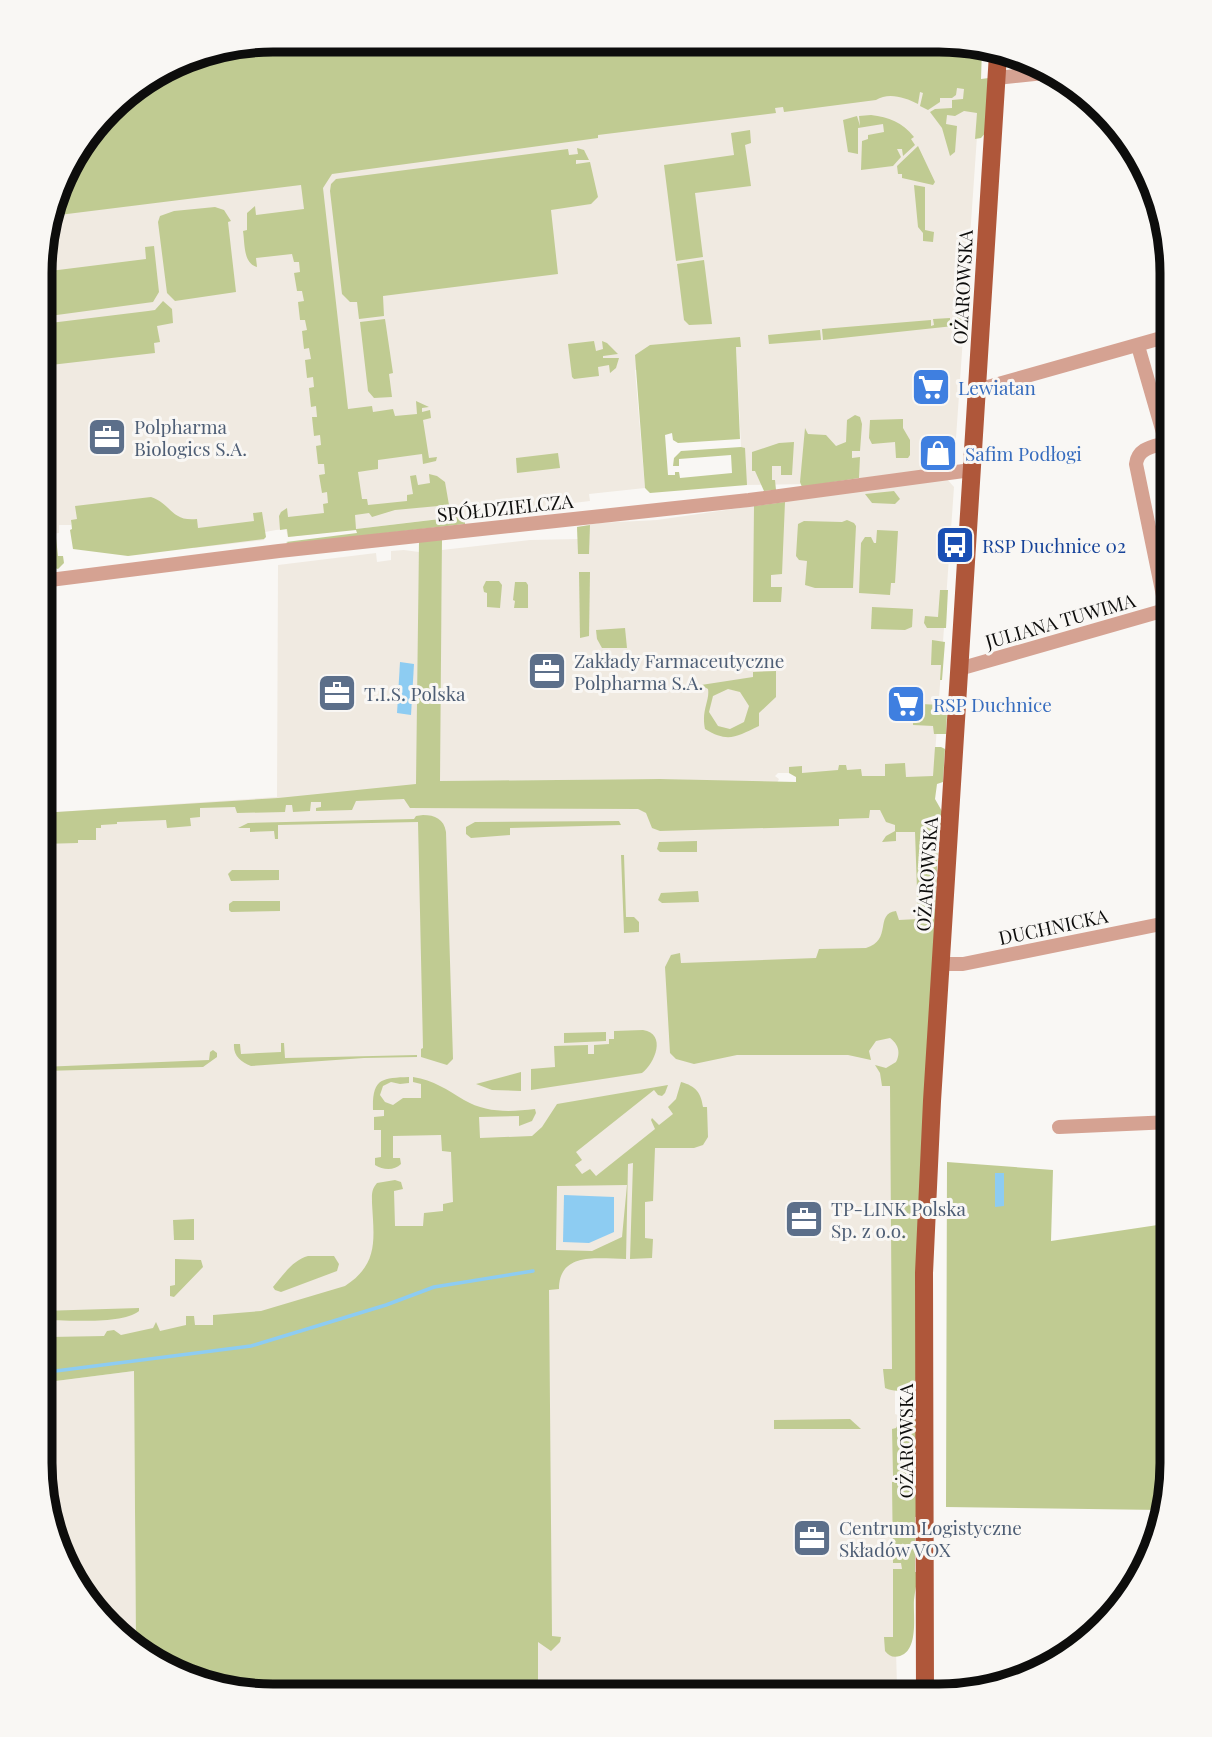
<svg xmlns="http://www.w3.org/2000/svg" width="1212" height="1737" viewBox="0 0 1212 1737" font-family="'Playfair Display',serif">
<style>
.built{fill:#f0eae1}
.green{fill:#c0cb92;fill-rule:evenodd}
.water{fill:#8dccf2}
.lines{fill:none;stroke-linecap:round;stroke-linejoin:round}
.stream{stroke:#8dccf2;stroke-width:3.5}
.minor{stroke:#d5a292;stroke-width:14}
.major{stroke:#af573a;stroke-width:18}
.labels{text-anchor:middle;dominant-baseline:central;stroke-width:6;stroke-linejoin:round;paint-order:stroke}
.street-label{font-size:19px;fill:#0d0d0c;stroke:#f9f7f4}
.shop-label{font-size:19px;fill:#366cbe;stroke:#f9f7f4;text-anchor:start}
.service-label{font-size:19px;fill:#4e5e75;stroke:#f9f7f4;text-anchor:start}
.transit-label{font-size:19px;fill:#164399;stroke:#f9f7f4;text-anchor:start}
.rim{fill:none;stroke:#0d0d0c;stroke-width:9}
</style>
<rect width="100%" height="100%" fill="#f9f7f4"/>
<g class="built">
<path d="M981,79l-27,388 -140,17 -71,1 -7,-138 -101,23 10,118 -56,6 1,7 -234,28 -68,8 -2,-8 -10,1 -11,2 -1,8 -70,8 -1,-4 -122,-22v3h-12v8l-17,2v-292l12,-36 262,-39z"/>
<path d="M946,478l8,9 -21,296 -136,-1 -1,-5 -7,-4h-11l-3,3 4,3 -2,4 -117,-4 -221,2 3,-231 88,-10 48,-1 -1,-12 21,-4 59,-3z"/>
<path d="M404,550l15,2 -2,232 513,15 -35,586v29l11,4v227l-10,6 1,35 7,4v7l-366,-1 -2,-419 -496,86 1,-550 236,-16 1,-232 98,-12 1,9 14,-2v-9z"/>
<path d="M134,1371l2,277 -72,-82 -24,-102v-81z"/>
</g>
<g class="green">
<path d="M274,40l695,2 13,6 -1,31 8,-1 -2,53 -6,7 -6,1 2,-26 -13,-2 -9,5 -8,-1 -1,9 11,2 -2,26 -5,4 -8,-28 -12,-16 5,-3 17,-1v-8l11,-1 1,-10 -7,-1 -1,7 -4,3h-12v4l-12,8 -8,-4 3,-13 -3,-1 -2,12c-13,-7 -30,-12 -42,-4l-92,12 -1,-5 -8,1 1,5 -178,22v3l-266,36 -9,14 25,221 24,-3 1,6 20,-3 2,7 22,-2 -1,-13 13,6 -7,1v4l8,-2 1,8 -8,2 6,38 8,-1 -1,4 -13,3 -1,-10 -44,6v9l-20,3 4,27h5l1,6 39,-4v-6l6,-1 -3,-18 6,-1 2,10 12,-2 -1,-9 8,2 8,6 4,23 -54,5 -23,7 -3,-4 -14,2 1,14 143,-17 1,4 -35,4v4l-175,20 -4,-2 71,-9 -1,-3 -68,7 -1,-8 -7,1 -1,-14 2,-4 6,-4 1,9 36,-4 -1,-9 5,-1 -1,-11 -5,1 -3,-18 6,-1 -1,-10h-6l-2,-18 5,-1 -1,-10 -6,1 -2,-19h5l-1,-11 -5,1 -2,-19 5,-1 -1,-10 -6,1 -2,-18 6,-1 -2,-11 -5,1 -2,-18 5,-1 -2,-10h-5l-2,-18 6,-1 -2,-10h-5l-3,-18 6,-1 -1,-10h-5l-2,-8 -36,4 1,9c-14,-4 -12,-23 -14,-36l4,-1v-17l8,-7 1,9 48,-6 -3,-24 -250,31 20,-59 49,-59 78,-45z"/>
<path d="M871,115c18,2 31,7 43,22l-3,2 4,6 -12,11 -1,-7h-5l4,8 -8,9 -32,4 1,-29 6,-2v-4l16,-3 -1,-8 -25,4v26l-10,-2 -5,-32 14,-4 3,10 -1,-10z"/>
<path d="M750,130l1,13 -6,2 6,41 -56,7 8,64 -27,4 -12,-96 70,-10 -3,-22z"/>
<path d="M918,146l17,36 -2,3 -31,-7v-4h-4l-1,-8z"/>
<path d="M577,148l7,2 5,10h-13v4l14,-2 8,35 -7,7 -40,6 7,64 -175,22 1,20 -25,3 -2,-17h-7l-8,-8 -12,-103 1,-7 5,-5 232,-30 1,6 9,-1z"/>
<path d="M914,185l11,2v43l9,2 -1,10 -10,-1v-8l-5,-6z"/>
<path d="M215,207l9,3 7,11 -3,1 8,70 -61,9 -8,-8 -9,-71 2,-6 14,-5z"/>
<path d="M154,246l5,46 -6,10 -111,15v-45l104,-13 -1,-12z"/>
<path d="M704,260l8,64 -23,1 -5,-5 -7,-56z"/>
<path d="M163,301l9,8 1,14 -16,3 3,16 -6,1 1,10 -113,13v-42l106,-13 7,-1z"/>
<path d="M964,316l-1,9 -140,15 -1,-11 109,-9v6l3,-1 -1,-6 17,-1v4h3v-5z"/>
<path d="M385,319l8,54 -4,1 3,23 -18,1 -6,-7 -8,-69z"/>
<path d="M820,330l1,10 -52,4 -1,-9z"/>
<path d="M740,337l1,10h-5l4,92 -62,4 -5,-3 -1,-7 -7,2 3,40h7v-3h4l1,6 52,-5 -1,-18 -52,4v7h-6l1,-8 7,-7 60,-4 4,1 2,37 -97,8 -5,-5 -10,-133 15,-10z"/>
<path d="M594,341l2,10 7,-2 -1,-8 5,2 11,11 -15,2v2h16l-3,10 -6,5 -1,-8 -11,2 1,9 -25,3 -2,-2 -4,-33z"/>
<path d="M855,415l5,2 2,7 -2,27h-8v7l8,-1 -1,21 -57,9 -2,-5 5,-54 3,6 18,1 10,11 10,-4 1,-22z"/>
<path d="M903,419v9l7,12v15l-2,3h-12l-1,-16 -23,2 -3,-6 1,-18z"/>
<path d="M794,442l-2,33h-11v-9h-9v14h3l1,10 -12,1 -9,-20h-3v-19l27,-9z"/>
<path d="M558,453l2,15 -43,5 -1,-15z"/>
<path d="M894,491l6,8 -5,5 -23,-1 -7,-9z"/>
<path d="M151,497c21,7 20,25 46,22l1,9 56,-7 -1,-8 9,-1 4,25 -2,2 -136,17 -55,-7 -3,-19 2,-1 -1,-9 6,-1 -2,-13z"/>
<path d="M785,502l-3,72 -11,1v12h11l-1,15h-28l1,-96z"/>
<path d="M847,520l7,3 2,3 -3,62h-38l-10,-3 2,-24 -8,-1 -3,-4 2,-32 6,-3 38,1z"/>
<path d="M590,525l-1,29h-11l-1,-27z"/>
<path d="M877,530l21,1 -3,52h-4l-1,12 -31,-2 2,-50 4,-6h6l3,6h2z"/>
<path d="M56,538l2,18h5l1,7 -6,6c-13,-4 -15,-18 -16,-29z"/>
<path d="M442,538l-2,243 220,-2 136,3v-5l-7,-4v-6l13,-1v7l36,-3 1,-5h7l1,5 14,-1 1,7h23v-12l20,-1 1,14 27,-1 2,-29h6l4,2 -2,33 -6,2 -2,15 8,14 -5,29 -21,536c-8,12 -18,16 -32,10l-2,-19h9l-2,-283h-8l-2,-13 -5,-8 11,3 10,-6c5,-10 2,-18 -6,-24l-14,3 -7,10 2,9 -23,-5h-111l-43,9 -18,-5 -6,-6 -5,-86 6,-12 9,-2 1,10 135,-5 3,-9 47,-1c27,-8 8,-34 30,-37l3,9 19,-1 -3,-87h-19v9l-14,1 4,-6 9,-5v-6l-9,-3 -6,-12h-10l-1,8 -30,1v7l-179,5 -8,-3 -6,-15 -8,-4 -228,-1 -6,-9 -48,2 -4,9 -36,1v-3l5,-1v-5h-10l-1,9 -17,1 -1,-7h-6l-1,7 -48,1 -2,-6 -35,1v9l-10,1 1,8 -24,2 -1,-8 -49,2v2l-16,1v3h-5v12h-18v3l-37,1v-31l237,-15 138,-14 3,-243z"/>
<path d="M579,572h11l-1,64 -9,2z"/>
<path d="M486,581h13l3,4 -2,23 -13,-1v-14l-3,-1 -1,-5z"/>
<path d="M515,582h11l2,3v23h-14l1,-7 -2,-1z"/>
<path d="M940,590h8l-2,38h-19l-3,-5 1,-7 13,1z"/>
<path d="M872,607l41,2 -1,18 -7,3 -34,-1z"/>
<path d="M625,628l2,20h-25l-5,-9 -1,-9z"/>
<path d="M932,640l13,2 -3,38h-2l1,-15h-10z"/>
<path d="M776,671v26l-17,16v13c-23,11 -31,17 -54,3 -4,-19 5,-28 3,-40l-7,-4 52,-8v-5zM728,689l12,3 9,14 -5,16 -14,7 -12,-3 -9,-14 4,-16z"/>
<path d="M922,704l18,1v7l7,1 -1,21h-12l-1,-8 -20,-1 1,-20z"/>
<path d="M423,815c12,0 21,4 23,17l7,227 -6,6 -26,-8v-8l2,-1 -5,-226 -140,3v14h-3l-1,-8 -24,1v-4h-12l10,-5 166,-4 2,-3z"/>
<path d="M619,821l2,4 -111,3v7l-39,3 -5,-4v-7l9,-5z"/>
<path d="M697,841v11h-37l-3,-3 2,-7z"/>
<path d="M621,855h3l2,62h8l5,5v10l-15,1z"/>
<path d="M232,870h47v10l-48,1 -3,-7z"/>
<path d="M698,891l1,11 -37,1 -4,-3 3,-7z"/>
<path d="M233,901h47v10l-49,1 -2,-2v-6z"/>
<path d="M643,1030c24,4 12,33 -1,43l-111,17v-21l24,-2 -1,-21 34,-1v9h6v-9l15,-1v-5h5v-8z"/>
<path d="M606,1032v9l-42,2v-10z"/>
<path d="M281,1043h3l1,15 132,-3v2l-53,1 -113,8c-10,-4 -18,-10 -17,-22h6l1,10 40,-2z"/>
<path d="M213,1050l4,3v4l-14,10 -162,4v-4l168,-7 1,-8z"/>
<path d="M521,1072v19l-29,-1 -16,-6z"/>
<path d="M409,1077v6l-9,1 -9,-2 -8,4 -3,9 5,7 8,3 10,-7h18v-14l-8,-2v-5c21,3 34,13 51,23 22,13 46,12 71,9l1,4 -4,8 -13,5v-10l-40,1 1,21 52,-2 10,-9 15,-23 111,-19 -3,8 -3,3 -4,-1 -4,-5 -78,62 6,8 -7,5 7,9 8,-5 6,7 59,-47 -4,-9 1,-2 7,7 14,-11 -5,-7 8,-8 5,-17c15,4 20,11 22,25h4l1,30 -5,8 -9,3h-39l-2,53 -8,1v36l8,1 -1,19 -22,1 3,-96 -5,1 -2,95c-27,0 -67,-8 -67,30l-10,1 3,346 9,1 -1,5 -9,9 -13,-9v54l-294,-1 -100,-38 -8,-9 -2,-277 -94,12v-50l8,-1 2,5 54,-1 3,-5 7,-1 7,5 32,-7 3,-6 4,9 26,-6v-9h8l1,9h18v-10l48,-4 84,-25c34,-22 29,-47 27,-83 0,-8 -1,-13 5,-20l18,-3 6,2 2,7 -9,2 1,35h28l1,-13 19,-2v-7l10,-2 -2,-50 -9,-1 -1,-16 -48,1v22h7l1,6c-7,7 -18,6 -26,1v-7l6,-1v-27h-7v-13l10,-1v-6h-11c-1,-32 9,-32 36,-33zM627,1185l-5,52 -30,14 -36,-1 1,-64z"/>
<path d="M947,1162l106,8 -2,71 120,-18v256l-10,31 -215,-3z"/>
<path d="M194,1219v21h-20l-1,-20z"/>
<path d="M308,1256h26l5,8 -2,7 -56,21 -6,-2 -2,-3c10,-12 20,-27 35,-31z"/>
<path d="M175,1259l26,1 2,7 -29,30 -4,-1v-10l5,-1z"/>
<path d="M139,1308v3c-17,14 -76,9 -99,9l1,-9z"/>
<path d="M906,1411l9,6 4,9v91h-4v11h-4v8h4v36h4c-2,9 -4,18 -5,28 -1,15 5,50 -14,56 -7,2 -11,0 -15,-5l-1,-14h9v-68h9l-1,-6h-8l-1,-81h10v-6h-9l-1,-47 4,-1z"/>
<path d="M850,1419l11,10h-87v-9z"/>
</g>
<g class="water">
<path d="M400,662l14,2 -3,51 -14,-2z"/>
<path d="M995,1173h9v33l-9,1z"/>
<path d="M564,1195l50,2v35l-25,11 -26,-1z"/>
</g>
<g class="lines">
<path class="stream" d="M40,1373l211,-27 135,-41 48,-18 99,-16"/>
<g class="minor">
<path d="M996,78l48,-5"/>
<path d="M1138,346l28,97c-14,4 -28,5 -30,21l30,146 6,12"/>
<path d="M977,390l195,-55"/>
<path d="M42,581l237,-30 470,-51 222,-30"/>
<path d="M959,669l213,-61"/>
<path d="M941,964h22l208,-42"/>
<path d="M1059,1127l112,-5"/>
</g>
<path class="major" d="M925,1697l-1,-424 8,-172 66,-1047"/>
</g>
<defs>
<g id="supermarket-square" transform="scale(2.0125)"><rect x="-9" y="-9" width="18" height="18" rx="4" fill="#3f7fe0" stroke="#f9f7f4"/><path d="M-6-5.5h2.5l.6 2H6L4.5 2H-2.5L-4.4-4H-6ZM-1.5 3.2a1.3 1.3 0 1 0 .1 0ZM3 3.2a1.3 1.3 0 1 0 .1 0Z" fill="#fff"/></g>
<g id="office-square" transform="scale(2.0125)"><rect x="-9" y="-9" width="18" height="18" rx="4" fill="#5c6f8a" stroke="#f9f7f4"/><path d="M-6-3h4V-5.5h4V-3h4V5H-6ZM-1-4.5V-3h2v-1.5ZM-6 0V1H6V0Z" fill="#fff"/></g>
<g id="shop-square" transform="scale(2.0125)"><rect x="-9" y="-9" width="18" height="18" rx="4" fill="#3f7fe0" stroke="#f9f7f4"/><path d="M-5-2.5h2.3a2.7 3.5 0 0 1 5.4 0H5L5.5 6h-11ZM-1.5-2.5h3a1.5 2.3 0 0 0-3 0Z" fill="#fff"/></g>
<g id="bus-square" transform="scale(2.0125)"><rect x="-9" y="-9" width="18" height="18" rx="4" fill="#1a4fb4" stroke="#f9f7f4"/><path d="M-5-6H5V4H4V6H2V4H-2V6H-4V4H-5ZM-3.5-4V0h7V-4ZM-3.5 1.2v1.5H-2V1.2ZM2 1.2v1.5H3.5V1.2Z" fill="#fff"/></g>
</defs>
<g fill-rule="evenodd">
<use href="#supermarket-square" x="931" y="387"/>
<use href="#office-square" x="107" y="437"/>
<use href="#shop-square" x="938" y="453"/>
<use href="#bus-square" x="955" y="545"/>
<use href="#office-square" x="547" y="671"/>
<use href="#office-square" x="337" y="693"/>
<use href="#supermarket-square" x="906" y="704"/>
<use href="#office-square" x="804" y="1219"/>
<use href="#office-square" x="812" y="1538"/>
</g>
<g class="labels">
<g class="street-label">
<text transform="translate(962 287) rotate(-87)">OŻAROWSKA</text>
<text transform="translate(505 507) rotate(-6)">SPÓŁDZIELCZA</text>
<text transform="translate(1060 620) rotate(-16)">JULIANA TUWIMA</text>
<text transform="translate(926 874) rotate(-86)">OŻAROWSKA</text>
<text transform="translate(1053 926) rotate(-12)">DUCHNICKA</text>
<text transform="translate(905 1441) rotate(-90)">OŻAROWSKA</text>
</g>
<g class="shop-label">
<text x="958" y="387">Lewiatan</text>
<text x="965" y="453">Safim Podłogi</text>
<text x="933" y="704">RSP Duchnice</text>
</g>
<g class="service-label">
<text x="134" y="426">Polpharma<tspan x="134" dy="22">Biologics S.A.</tspan></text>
<text x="574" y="660">Zakłady Farmaceutyczne<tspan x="574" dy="22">Polpharma S.A.</tspan></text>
<text x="364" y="693">T.I.S. Polska</text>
<text x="831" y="1208">TP-LINK Polska<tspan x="831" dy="22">Sp. z o.o.</tspan></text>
<text x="839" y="1527">Centrum Logistyczne<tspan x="839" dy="22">Składów VOX</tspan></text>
</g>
<g class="transit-label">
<text x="982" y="545">RSP Duchnice 02</text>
</g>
</g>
<path d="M0 0H1212V1737H0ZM273 52H939A221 221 0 0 1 1160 273V1463A221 221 0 0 1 939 1684H273A221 221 0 0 1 52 1463V273A221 221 0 0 1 273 52Z" fill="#f9f7f4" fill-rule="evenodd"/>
<path class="rim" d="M273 52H939A221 221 0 0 1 1160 273V1463A221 221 0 0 1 939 1684H273A221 221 0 0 1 52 1463V273A221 221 0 0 1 273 52Z"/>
</svg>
